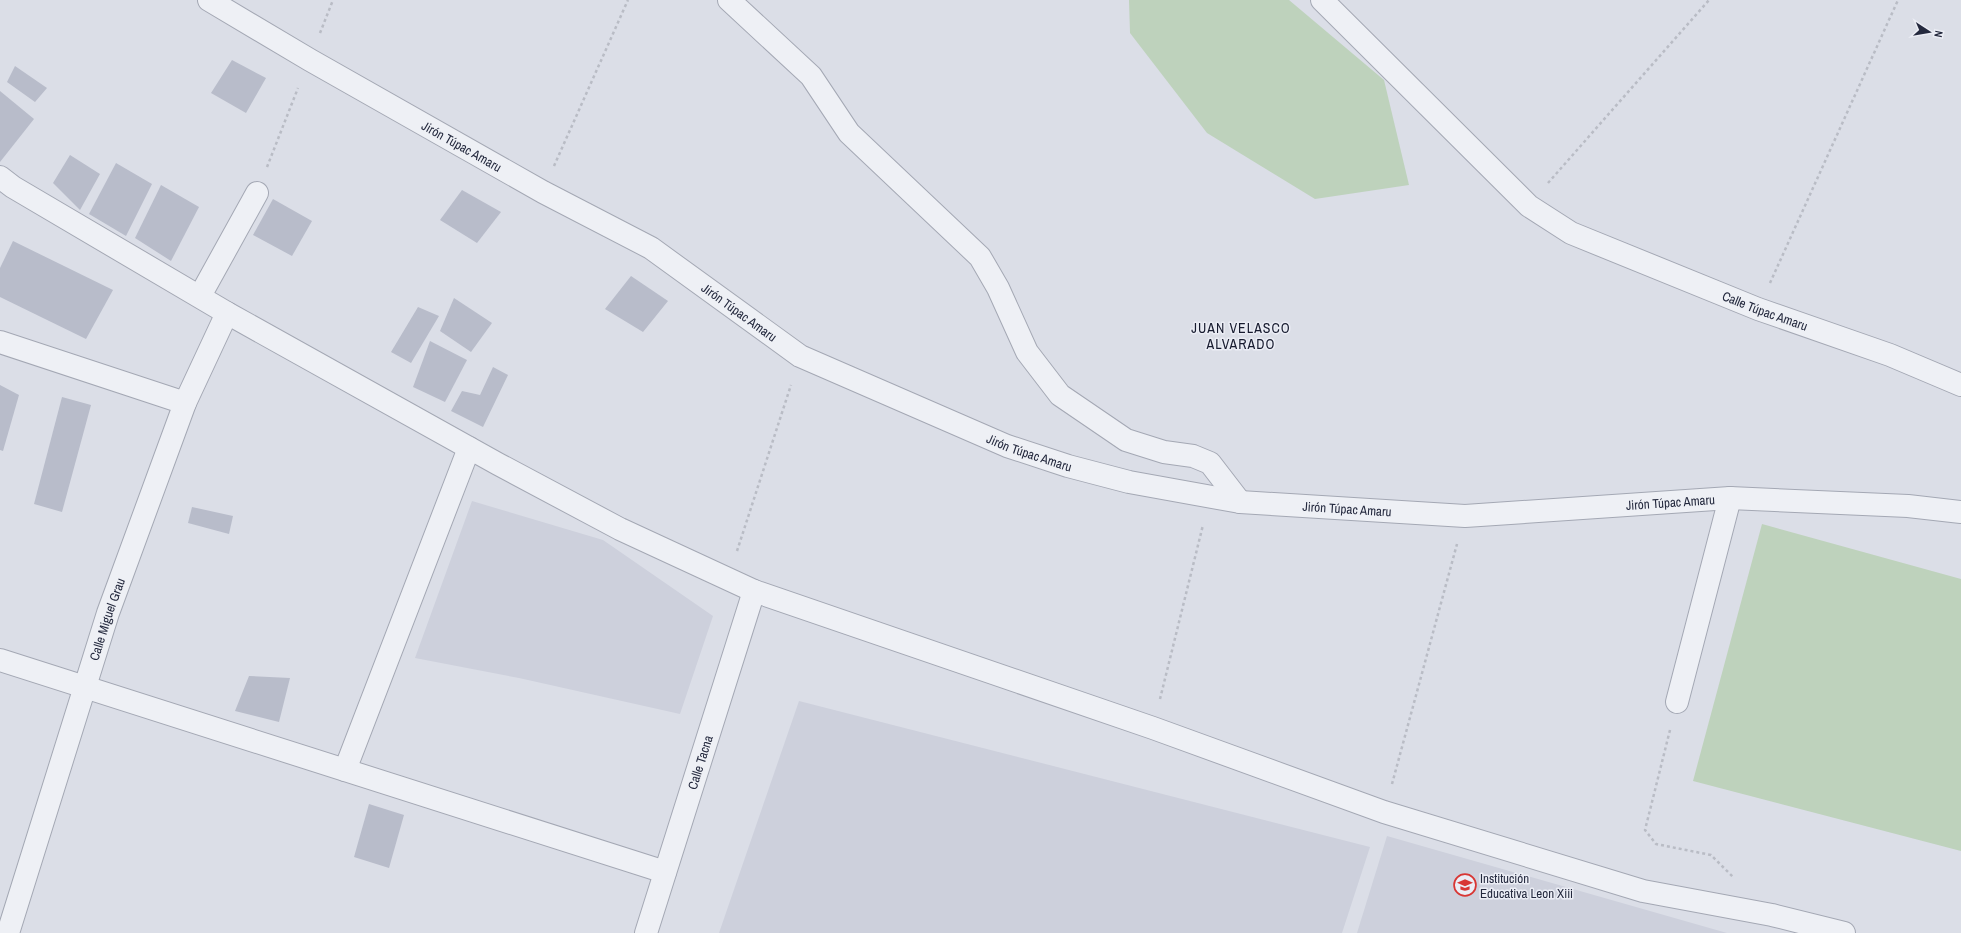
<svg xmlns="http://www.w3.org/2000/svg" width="1961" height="933" viewBox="0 0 1961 933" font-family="'Archivo Narrow',sans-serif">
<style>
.built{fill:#cdd0dc}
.green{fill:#bed2bc}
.building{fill:#b8bcca}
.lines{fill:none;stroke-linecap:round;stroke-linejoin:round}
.minor-casing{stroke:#a4a8b4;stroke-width:24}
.path{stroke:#b9bcc5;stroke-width:2.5;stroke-dasharray:3 3;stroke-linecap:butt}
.minor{stroke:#eef0f5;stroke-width:22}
.labels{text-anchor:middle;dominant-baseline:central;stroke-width:3;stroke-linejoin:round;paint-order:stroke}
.street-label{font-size:13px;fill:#24293e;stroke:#ebedf5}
.poi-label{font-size:13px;fill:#24293e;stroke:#ebedf5;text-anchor:start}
.neighbourhood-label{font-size:14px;letter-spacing:1px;fill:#171b2f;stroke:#ebedf5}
</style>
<rect width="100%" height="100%" fill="#dbdee7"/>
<g class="built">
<path d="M472,501l131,39 110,76 -33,98 -161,-36 -104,-20z"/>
<path d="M799,701l571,146 -28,86h-623z"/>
<path d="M1387,836l340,97h-370z"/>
</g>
<g class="green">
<path d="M1129,0h160l95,80 25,105 -94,14 -108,-66 -77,-100z"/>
<path d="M1762,524l199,55v272l-268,-70z"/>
</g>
<g class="building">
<path d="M232,60l34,18 -20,35 -35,-20z"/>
<path d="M15,66l32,22 -12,14 -28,-20z"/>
<path d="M0,91l34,28 -34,43z"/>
<path d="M70,155l30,19 -20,36 -27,-27z"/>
<path d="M116,163l36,21 -26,52 -37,-22z"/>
<path d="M161,185l38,22 -28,54 -36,-23z"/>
<path d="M462,190l39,22 -24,31 -37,-23z"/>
<path d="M273,199l39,22 -20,35 -39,-21z"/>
<path d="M13,241l100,49 -27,49 -86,-42v-29z"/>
<path d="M631,276l37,25 -25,31 -38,-23z"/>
<path d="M454,298l38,25 -21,29 -31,-21z"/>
<path d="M418,307l21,9 -28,47 -20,-11z"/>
<path d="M430,341l37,19 -22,42 -32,-15z"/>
<path d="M493,367l15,8 -25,52 -32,-16 11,-20 18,4z"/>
<path d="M0,385l19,10 -16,56 -3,-1z"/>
<path d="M62,397l29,8 -29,107 -28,-8z"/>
<path d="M192,507l41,9 -4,18 -41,-11z"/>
<path d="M249,676l41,2 -11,44 -44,-11z"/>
<path d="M369,804l35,11 -15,53 -35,-11z"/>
</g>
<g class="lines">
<g class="minor-casing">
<g id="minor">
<path id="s1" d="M209,0l101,60 233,132 108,56 149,108 207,90 61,20 61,16 111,20 225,14 265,-18 178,8 53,6"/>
<path d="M729,0l82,76 38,57 131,124 18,31 29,64 33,43 66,45 38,12 29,4 17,7 30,39"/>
<path id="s2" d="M1322,0l207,206 42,27 187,76 132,46 71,30"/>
<path d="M0,177l13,10 214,126 271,151 122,65 134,62 399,137 231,84 259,79 129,24 72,18"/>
<path d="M200,296l57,-103"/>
<path d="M0,342l185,61"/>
<path d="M0,660l665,212"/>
<path d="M1677,702l53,-204"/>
<path d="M345,770l124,-322"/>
<path id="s3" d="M8,933l100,-320 77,-210 42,-90"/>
<path id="s4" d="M646,933l108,-342"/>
</g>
</g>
<g class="path">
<path d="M320,33l13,-33"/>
<path d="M554,166l74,-166"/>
<path d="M267,167l31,-79"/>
<path d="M1548,183l161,-183"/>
<path d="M1770,283l128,-283"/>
<path d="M737,551l54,-166"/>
<path d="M1160,699l43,-174"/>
<path d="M1670,730l-25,100 11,14 55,11 22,22"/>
<path d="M1392,784l65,-240"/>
</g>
<use href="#minor" class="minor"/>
</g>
<defs>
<g id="school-ring" transform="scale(1.15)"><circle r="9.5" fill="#ebedf5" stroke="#d83634" stroke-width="1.5"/><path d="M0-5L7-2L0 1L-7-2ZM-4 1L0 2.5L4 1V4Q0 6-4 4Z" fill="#d83634"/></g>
</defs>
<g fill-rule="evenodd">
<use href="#school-ring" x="1465" y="885"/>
</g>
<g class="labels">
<g class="street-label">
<text stroke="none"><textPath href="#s1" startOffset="292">Jirón Túpac Amaru</textPath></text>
<text stroke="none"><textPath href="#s2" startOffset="551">Calle Túpac Amaru</textPath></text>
<text stroke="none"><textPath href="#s1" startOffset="616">Jirón Túpac Amaru</textPath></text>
<text stroke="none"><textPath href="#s1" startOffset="940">Jirón Túpac Amaru</textPath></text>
<text stroke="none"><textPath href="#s1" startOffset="1588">Jirón Túpac Amaru</textPath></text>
<text stroke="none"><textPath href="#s1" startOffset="1264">Jirón Túpac Amaru</textPath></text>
<text stroke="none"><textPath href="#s3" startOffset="329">Calle Miguel Grau</textPath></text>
<text stroke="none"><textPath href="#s4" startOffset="179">Calle Tacna</textPath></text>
</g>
<g class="poi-label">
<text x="1480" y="878">Institución<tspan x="1480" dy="15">Educativa Leon Xiii</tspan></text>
</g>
<g class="neighbourhood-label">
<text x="1241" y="328">JUAN VELASCO<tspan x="1241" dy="16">ALVARADO</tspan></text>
</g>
</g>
<g transform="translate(1929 32) rotate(102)" stroke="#ebedf5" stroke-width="3" paint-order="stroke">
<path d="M0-3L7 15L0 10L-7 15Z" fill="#24293e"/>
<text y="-6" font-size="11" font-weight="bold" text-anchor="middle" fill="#24293e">N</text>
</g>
</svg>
